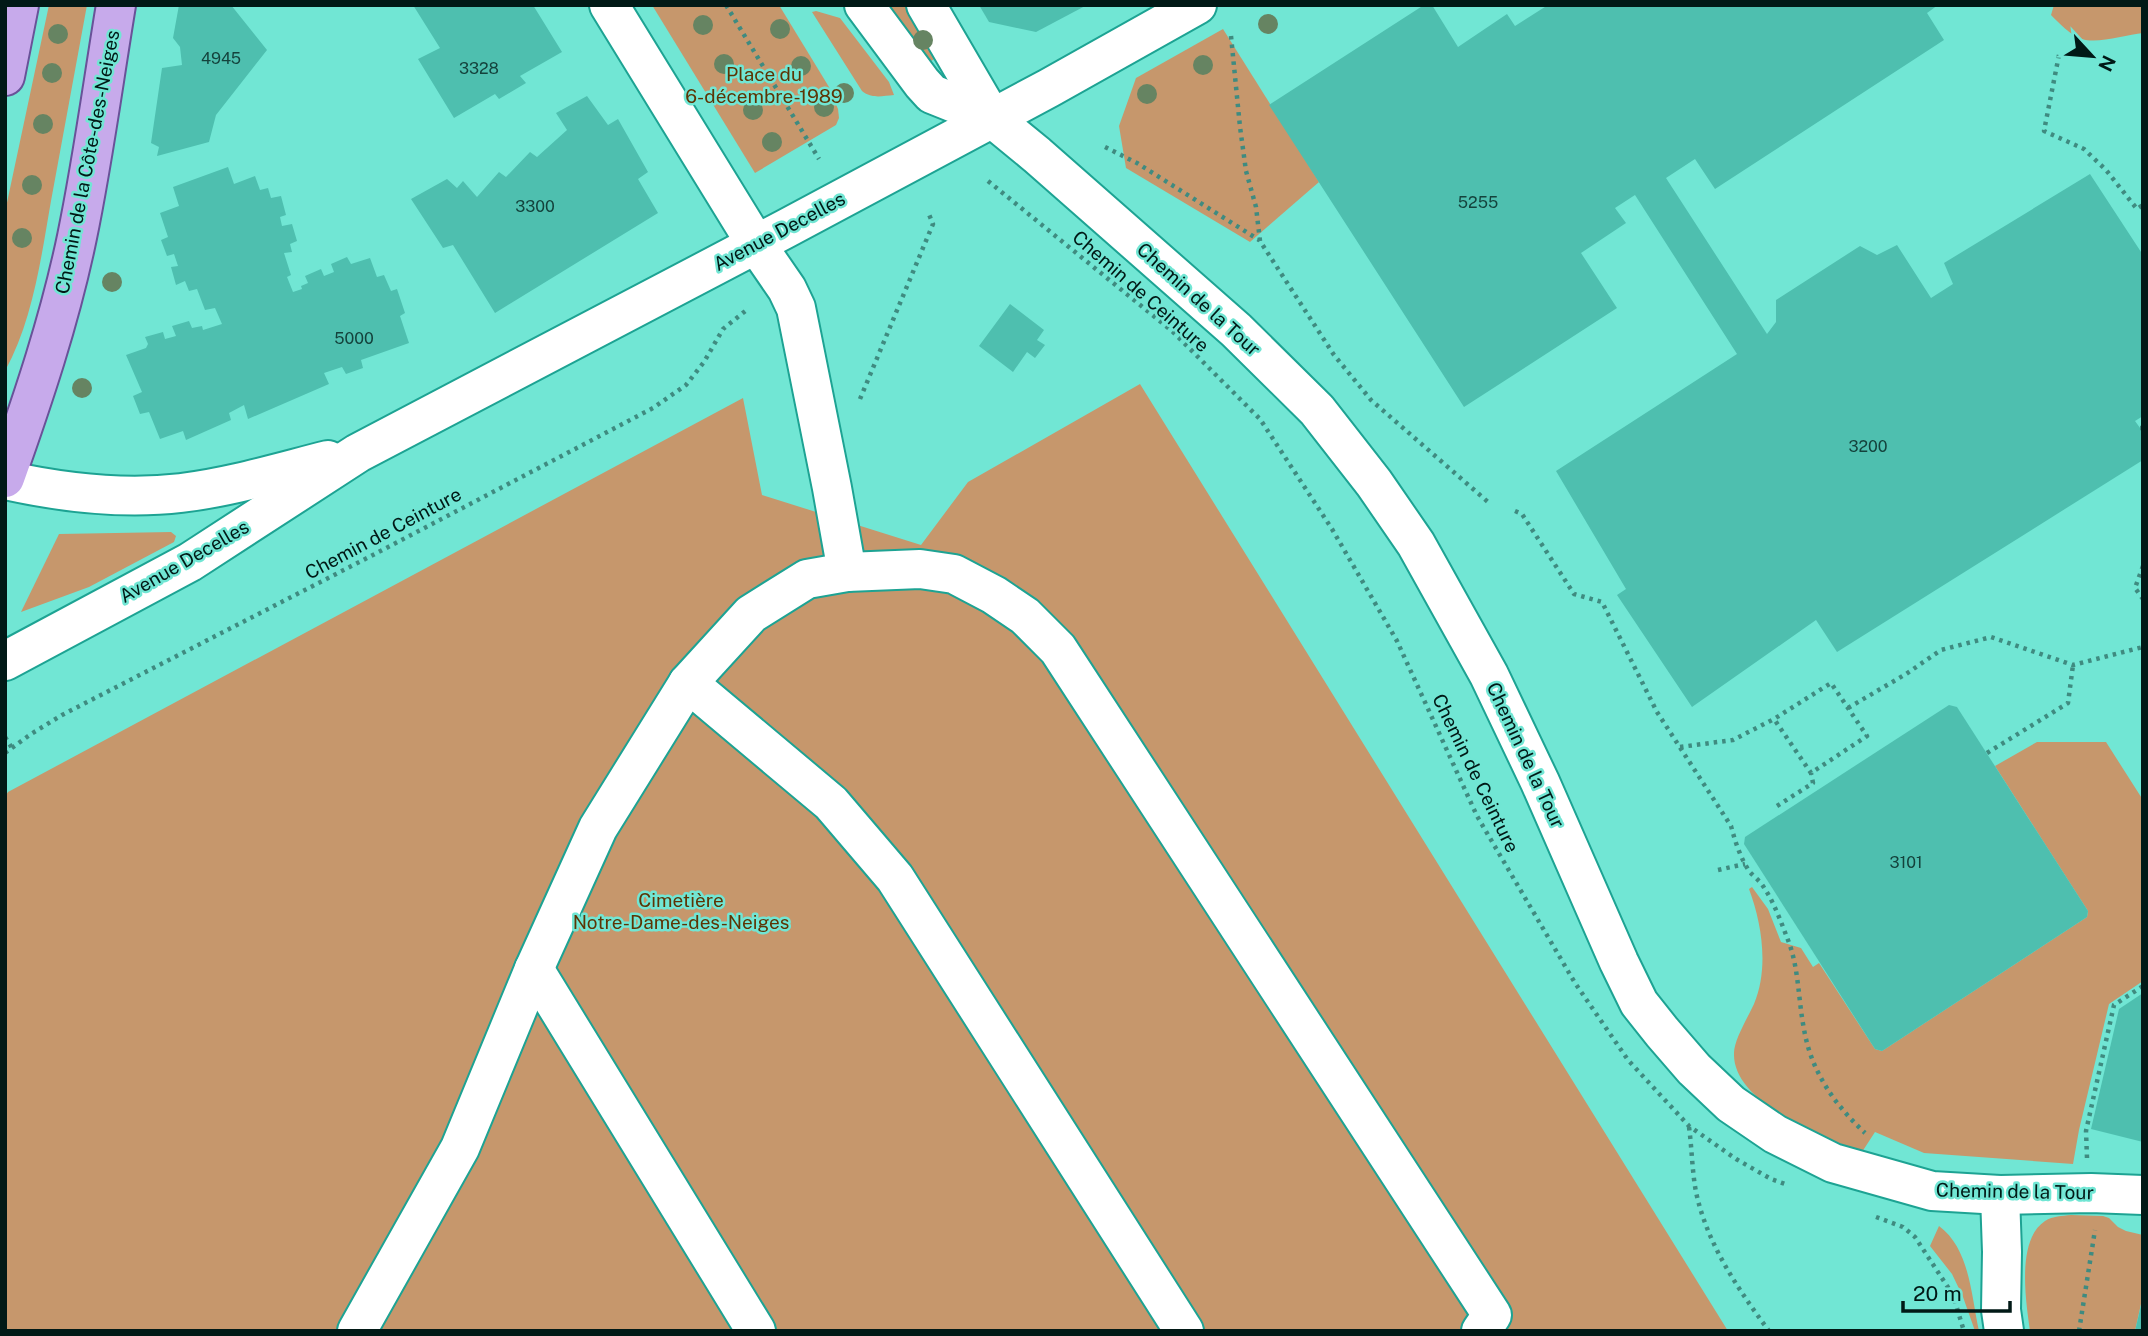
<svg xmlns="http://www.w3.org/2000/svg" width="2148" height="1336" viewBox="0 0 2148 1336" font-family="'Public Sans',sans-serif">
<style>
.green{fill:#c6976c}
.building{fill:#4ebfaf}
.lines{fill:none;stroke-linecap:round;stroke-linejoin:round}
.minor-casing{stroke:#1da393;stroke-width:42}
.major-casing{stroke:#695298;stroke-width:42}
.path{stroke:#3f8b80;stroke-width:4.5;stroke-dasharray:3.5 5;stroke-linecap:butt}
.minor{stroke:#fff;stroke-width:38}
.major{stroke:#c7aaeb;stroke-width:38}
.tree{fill:#668462}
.labels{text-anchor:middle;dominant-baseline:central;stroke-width:5;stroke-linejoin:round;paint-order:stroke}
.number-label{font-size:16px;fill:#14423c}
.park-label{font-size:19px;fill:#5d3404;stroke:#71e6d4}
.street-label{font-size:19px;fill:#011916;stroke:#71e6d4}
</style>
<rect width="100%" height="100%" fill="#71e6d4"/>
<g class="green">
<path d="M49,5h38c-12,65 -24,131 -36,196 -10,57 -18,119 -46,170v-159z"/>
<path d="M652,5h127l50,82 9,22 1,9 -3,7 -81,48z"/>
<path d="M889,5h20l31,50 -9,6z"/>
<path d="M2054,5h89v28c-17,2 -46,11 -61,6 -12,-4 -23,-16 -31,-24z"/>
<path d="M816,11l24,7 49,64 5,13c-12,1 -22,4 -32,-4l-50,-79z"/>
<path d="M1223,29l96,153 -69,60 -124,-74 -7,-42 17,-48z"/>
<path d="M1140,384l588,947h-1723v-534l3,-5 735,-394 19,97 159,50 47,-63z"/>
<path d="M171,532l5,4 -2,6 -85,45 -68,25 38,-78z"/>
<path d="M2037,742h69l37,58v181l-34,23 -30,126 -6,34 -149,-11 -49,-21 -13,20c-39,-15 -130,-49 -128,-99 0,-13 14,-36 20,-49 15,-36 8,-80 -5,-115l3,-2 16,22 13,33 20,6 12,19 6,-4 56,86 7,2 205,-134 1,-6 -93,-145z"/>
<path d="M2071,1215l32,1 6,2 9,9 8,4 17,4v60l-8,36h-105c-4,-29 -14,-91 15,-110 8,-5 17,-5 26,-6z"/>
<path d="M1939,1226c31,23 32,69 40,105h-4l-12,-34 -11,-23 -22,-28z"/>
</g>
<g class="building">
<path d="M179,5h52l36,45 -51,65 -7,27 -52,14 2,-9 -8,-4 11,-75 20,-3 -2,-18 -7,-9z"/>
<path d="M413,5h120l29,47 -42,24 6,7 -27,16 -4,-5 -41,24 -36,-59 22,-11z"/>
<path d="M979,5h108l-51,27 -47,-10z"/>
<path d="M1424,5h8l26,42 49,-33 8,12 33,-21h390l-11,8 17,27 -229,149 -20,-30 -29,19 101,156 9,-12v-22l84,-54 17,9 20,-10 34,53 22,-14 -9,-21 146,-89 53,81v161l-8,5 8,11v28l-306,192 -21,-32 -124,87 -75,-112 9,-6 -70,-118 181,-117 -102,-159 -20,13 11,15 -45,30 36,55 -153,99 -195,-302z"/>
<path d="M587,96l21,29 10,-6 30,53 -10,7 20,34 -163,100 -42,-68 -10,3 -32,-49 36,-20 10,9 6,-7 14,16 22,-25 7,5 24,-25 7,5 30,-27 -11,-17z"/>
<path d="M228,167l6,17 21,-8 5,14 8,-2 3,10 10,-2 5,19 -6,2 2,9 10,-2 5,17 -7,3 2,8 -8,1 7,22 -4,2 6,15 9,-3 -1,-3 7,-3 -3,-7 16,-7 3,7 10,-4 -3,-8 16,-7 4,7 19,-6 7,19 7,-2 7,16 6,-2 8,24 -5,3 9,27 -48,17 2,8 -17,6 -4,-7 -18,6 5,11 -81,35 -4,-14 -15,8 2,7 -45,20 -3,-9 -23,8 -11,-27 -9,2 -7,-18 9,-4 -16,-37 20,-7 2,-4 -3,-7 18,-5 2,7 11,-3 -4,-10 17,-5 3,7 10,-2 1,4 19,-6 -7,-16 -10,2 -8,-21 -8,2 -4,-10 -9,4 -5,-18 7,-1 -4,-12 -7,2 -6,-16 7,-3 -8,-24 19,-7 -6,-19z"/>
<path d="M1010,304l34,26 -7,10 8,5 -10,13 -8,-6 -14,20 -34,-26z"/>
<path d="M1949,705l8,2 131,204 -1,6 -205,134 -7,-2 -131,-205 1,-7z"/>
<path d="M2143,993v149l-52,-13 28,-120z"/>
<path d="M2142,1301l1,30h-8z"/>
</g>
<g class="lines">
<g class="minor-casing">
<g id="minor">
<path d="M609,5l147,239 31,45 9,19 36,180 15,84"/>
<path d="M864,5l58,78 10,11 60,24 45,37 199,175 81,80 57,73 42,61 73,131 51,107 79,180 20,41 23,29 32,37 37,35 44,30 58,29 99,28 68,4 91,-2 52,2"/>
<path d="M926,5l66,113"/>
<path d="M5,480c59,13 117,20 176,13 50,-6 99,-21 147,-33"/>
<path d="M5,661l185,-99 168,-109 429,-225 262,-140 148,-83"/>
<path d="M688,683l143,120 64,75 289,453"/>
<path d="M534,969l222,362"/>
<path d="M2000,1195l2,57 -1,58 3,21"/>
<path d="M357,1331l103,-183 74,-179 64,-141 90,-145 63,-69 56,-35 40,-7 73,-3 34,5 40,21 31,21 33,33 434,666 -11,16"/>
</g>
</g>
<g class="major-casing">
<g id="major">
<path d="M5,76l14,-71"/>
<path d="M5,478c28,-79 55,-159 72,-241 16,-77 26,-154 39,-232"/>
</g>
</g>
<g class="path">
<path d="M726,5l93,154"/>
<path d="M1231,36l9,91 6,44 10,36 4,34 74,114 37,45 117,102"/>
<path d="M2059,55l-15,76 40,18 22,21 31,39 6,-4"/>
<path d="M1105,147l32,16 122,77"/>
<path d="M988,181l184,150 88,88 72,110 65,112 80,175 98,167 53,77 61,66 47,33 35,20 14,5"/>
<path d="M860,399l73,-175 -5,-12"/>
<path d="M2140,428h3"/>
<path d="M1515,511l7,3 52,80 28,8 55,110 74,114c4,15 9,31 18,45 4,5 10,9 14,15 11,16 18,36 25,54 11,28 10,59 16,89 7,42 30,75 61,104"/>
<path d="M2143,566l-8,22 8,11"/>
<path d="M1848,708l58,-34 35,-24 50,-13 82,28 70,-18"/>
<path d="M5,737l7,11"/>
<path d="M1680,747l53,-7 41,-21 57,-36 36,53 -56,37 -37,-54"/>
<path d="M5,753l26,-19 31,-19 309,-159 282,-148 33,-23 18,-23 19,-33 26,-21"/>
<path d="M1987,753l81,-50 5,-38"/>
<path d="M1777,806l36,-23 -2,-10"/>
<path d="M1718,870l27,-6"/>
<path d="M1689,1127c3,22 3,44 7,65 11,52 42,97 73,139"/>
<path d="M2087,1158l-1,-27 28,-126 29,-19"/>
<path d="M1876,1217l27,10 12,10 38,58 10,33"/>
<path d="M2079,1331l16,-101"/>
</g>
<use href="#minor" class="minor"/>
<use href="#major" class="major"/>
</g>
<g class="tree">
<circle cx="1268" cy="24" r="10"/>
<circle cx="703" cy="25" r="10"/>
<circle cx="780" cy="29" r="10"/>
<circle cx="58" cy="34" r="10"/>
<circle cx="923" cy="40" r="10"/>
<circle cx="724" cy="64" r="10"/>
<circle cx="1203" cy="65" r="10"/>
<circle cx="801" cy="66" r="10"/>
<circle cx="52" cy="73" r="10"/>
<circle cx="844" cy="93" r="10"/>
<circle cx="1147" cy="94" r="10"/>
<circle cx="824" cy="107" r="10"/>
<circle cx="753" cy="110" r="10"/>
<circle cx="43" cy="124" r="10"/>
<circle cx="772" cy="142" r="10"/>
<circle cx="32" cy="185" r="10"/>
<circle cx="22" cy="238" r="10"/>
<circle cx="112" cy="282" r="10"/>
<circle cx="82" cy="388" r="10"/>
</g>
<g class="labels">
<g class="number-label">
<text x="221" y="58">4945</text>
<text x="479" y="68">3328</text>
<text x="1478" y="202">5255</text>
<text x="535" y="206">3300</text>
<text x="354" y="338">5000</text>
<text x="1868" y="446">3200</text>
<text x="1906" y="862">3101</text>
</g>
<g class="park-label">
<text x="764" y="74">Place du<tspan x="764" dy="22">6-décembre-1989</tspan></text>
<text x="681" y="900">Cimetière<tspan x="681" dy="22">Notre-Dame-des-Neiges</tspan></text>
</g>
<g class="street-label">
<text transform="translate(87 162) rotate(-79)">Chemin de la Côte-des-Neiges</text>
<text transform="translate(779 231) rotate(-28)">Avenue Decelles</text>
<text transform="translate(1141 291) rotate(41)">Chemin de Ceinture</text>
<text transform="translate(1199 299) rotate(42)">Chemin de la Tour</text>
<text transform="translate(383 533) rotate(-28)">Chemin de Ceinture</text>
<text transform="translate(184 561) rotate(-30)">Avenue Decelles</text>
<text transform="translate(1526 755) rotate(65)">Chemin de la Tour</text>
<text transform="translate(1476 773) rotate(64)">Chemin de Ceinture</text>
<text transform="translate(2015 1191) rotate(1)">Chemin de la Tour</text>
</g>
</g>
<rect width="2148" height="1336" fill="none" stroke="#011916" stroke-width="14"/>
<g transform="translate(2092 56) rotate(116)" stroke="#71e6d4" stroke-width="5" paint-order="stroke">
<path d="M0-5L12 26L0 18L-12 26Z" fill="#011916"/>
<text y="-10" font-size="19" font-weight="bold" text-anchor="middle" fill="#011916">N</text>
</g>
<path d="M1903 1301v10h107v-10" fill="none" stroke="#011916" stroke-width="3.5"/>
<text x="1913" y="1301" font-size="21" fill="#011916" stroke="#71e6d4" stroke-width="5" paint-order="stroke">20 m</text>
</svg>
